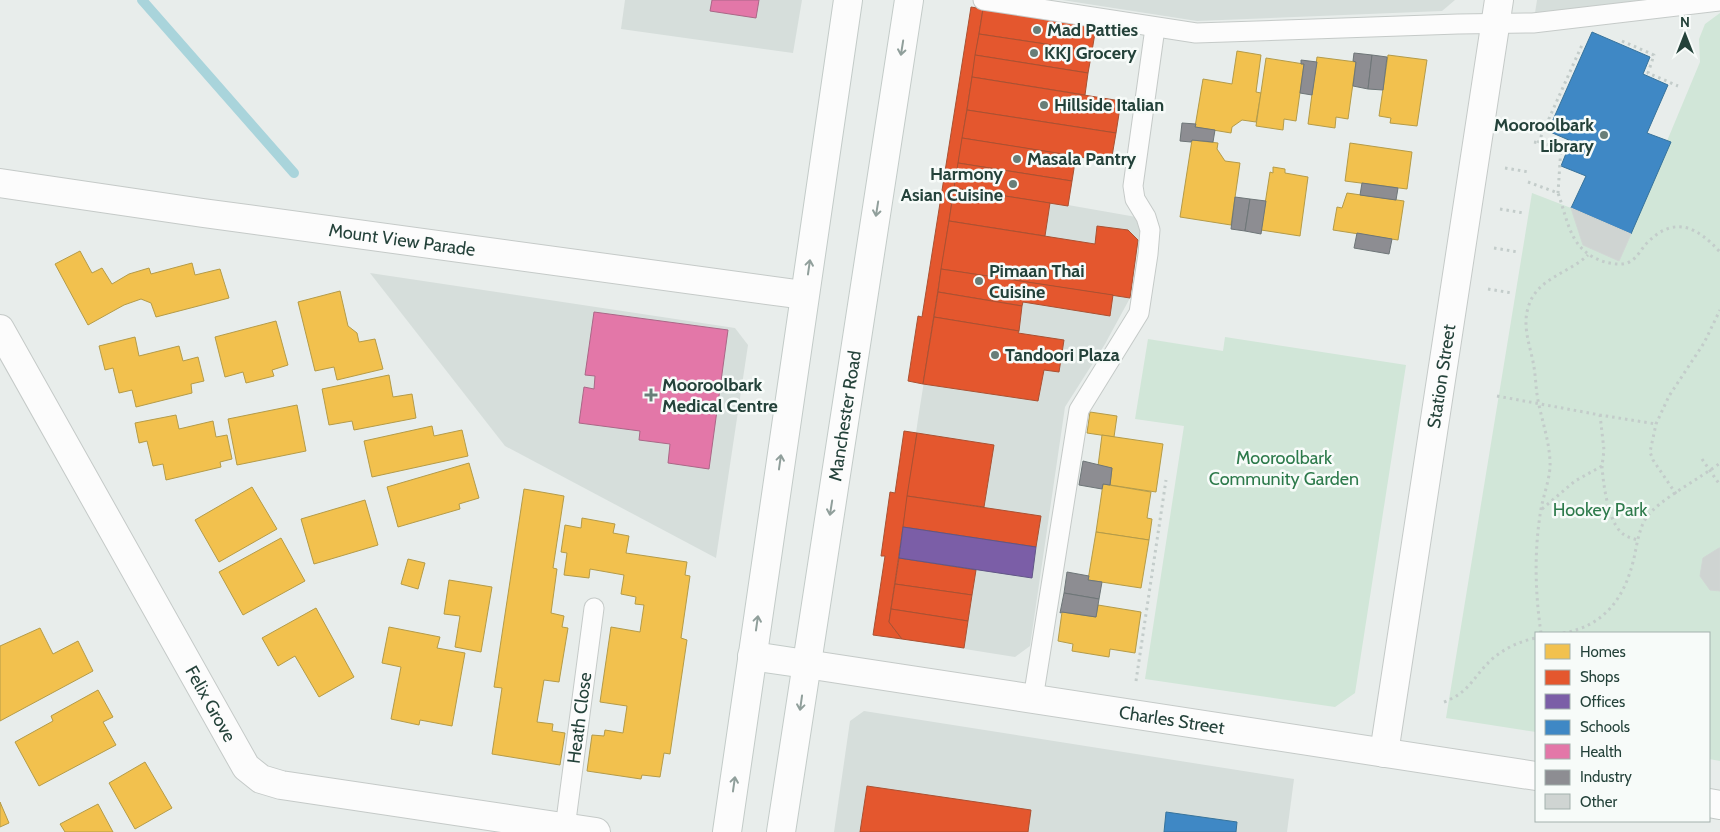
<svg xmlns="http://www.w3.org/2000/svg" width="1720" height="832" viewBox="0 0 1720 832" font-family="Cabin,sans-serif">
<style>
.built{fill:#d6dedb}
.green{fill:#d1e6d8}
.homes{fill:#f2c14e;stroke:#b49b48}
.shops{fill:#e4572e;stroke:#aa5132}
.offices{fill:#7b5ea7;stroke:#615686}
.schools{fill:#3f88c5;stroke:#37739b}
.health{fill:#e377a8;stroke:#aa6787}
.industry{fill:#8d8d92;stroke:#6e7678}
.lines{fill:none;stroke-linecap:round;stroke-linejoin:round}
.stream{stroke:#a9d4db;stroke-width:10}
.building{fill:#cfd4d2;stroke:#d1d6d4}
.service-casing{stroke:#c5cac8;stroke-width:21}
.minor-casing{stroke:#c5cac8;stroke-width:30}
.secondary-casing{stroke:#c3cbc8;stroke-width:30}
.path{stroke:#c3ccca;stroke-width:3;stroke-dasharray:2.5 4;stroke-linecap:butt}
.service{stroke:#fcfcfc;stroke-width:19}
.minor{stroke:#fcfcfc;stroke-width:28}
.secondary{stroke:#fcfcfc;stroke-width:28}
.oneway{stroke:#909f9b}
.poi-dot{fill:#697e78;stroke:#f7fbf9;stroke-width:2}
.labels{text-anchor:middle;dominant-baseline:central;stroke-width:5;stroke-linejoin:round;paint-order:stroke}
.poi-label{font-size:18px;font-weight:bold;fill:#24423a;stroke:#f7fbf9;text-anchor:start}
.street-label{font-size:18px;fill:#24423a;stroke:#f7fbf9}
.park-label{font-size:18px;fill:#2d7a4b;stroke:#f7fbf9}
</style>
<rect width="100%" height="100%" fill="#e8edeb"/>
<g class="built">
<path d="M625,0h177l-9,53 -172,-24z"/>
<path d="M1062,0h393l-13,11 -245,10z"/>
<path d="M1537,0h106l-108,13z"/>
<path d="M983,9l109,42 -7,44 36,6 -10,61 -35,-6 -8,49 74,13 -12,80 -25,46 -40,63 -35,239 -15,11 -113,-18 -13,-17 29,-203z"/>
<path d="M370,273l365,55 13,17 -32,213 -211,-112z"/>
<path d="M864,711l430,68 -7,53h-453l16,-111z"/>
</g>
<g class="green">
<path d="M1720,13v748l-11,-2v-126h-173v99l-90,-14 86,-525 39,15 96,-67 33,-79 -1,-23 6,-15z"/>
<path d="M1225,337l181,28 -51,328 -20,14 -190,-28 39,-253 -49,-7 13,-80 75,12z"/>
</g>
<g class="homes">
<path d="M1237,51l24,4 -5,37 5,1 -5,29 -14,-2 -10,7 -1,6 -36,-6 8,-48 29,5z"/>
<path d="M1388,55l39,5 -10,66 -27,-3 1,-5 -12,-2z"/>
<path d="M1317,57l39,5 -8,57 -12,-2 -1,11 -27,-4z"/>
<path d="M1266,58l38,6 -8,57 -12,-2 -1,11 -27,-4z"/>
<path d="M1192,140l26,3 -1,6 8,12 15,2 -9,62 -51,-8z"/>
<path d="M1350,143l62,9 -5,37 -62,-8z"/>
<path d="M1273,167l12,2v4l23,4 -8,59 -39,-6 9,-58 3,1z"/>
<path d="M1347,193l57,8 -6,39 -65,-10 4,-23 5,1z"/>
<path d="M80,251l12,22 10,-5 10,16 17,-10 20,-6 2,6 41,-11 3,12 25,-6 9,29 -73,19 -5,-14 -10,-4 -17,6 -36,20 -33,-61z"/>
<path d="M340,291l8,35 9,7 2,9 16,-3 8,30 -46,11 -3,-13 -19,4 -17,-69z"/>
<path d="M276,321l12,44 -16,5 2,6 -28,7 -3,-11 -18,5 -10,-40z"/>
<path d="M135,337l4,19 40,-10 4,15 15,-4 6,24 -13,3 1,9 -56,14 -4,-17 -13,3 -6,-25 -8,2 -6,-24z"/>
<path d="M389,375l4,22 19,-3 4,24 -62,12 -2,-9 -23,4 -7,-36z"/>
<path d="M297,405l9,46 -69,14 -9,-46z"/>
<path d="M1090,412l27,4 -3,21 -27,-4z"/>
<path d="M176,415l3,14 34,-8 3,16 11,-2 5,24 -12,3 1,5 -55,13 -3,-16 -10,2 -6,-25 -8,2 -4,-20z"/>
<path d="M432,426l2,10 28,-6 6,26 -96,21 -8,-36z"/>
<path d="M1102,435l61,9 -7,48 -46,-7 2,-17 -14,-2z"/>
<path d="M469,463l10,35 -20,6 1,5 -62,18 -11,-40z"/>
<path d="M1103,484l48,8 -4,26 5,1 -3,21 -53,-8z"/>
<path d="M252,487l25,42 -58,33 -24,-42z"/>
<path d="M524,489l40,7 -11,72 4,1 -6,44 13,3 -2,11 6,1 -9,54 -15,-2 -7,42 16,2 -1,7 13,2 -5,32 -68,-11 10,-66 -8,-1z"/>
<path d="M365,500l13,45 -64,19 -13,-45z"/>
<path d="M582,518l33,6 -2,9 16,3 -3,17 61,9 -2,13 5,1 -9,62 6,2 -17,114 -6,-1 -4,24 -18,-2 -1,4 -54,-8 5,-36 12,1 1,-6 18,3 4,-27 -27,-4 11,-75 29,5 4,-27 -9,-1 1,-7 -15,-3 3,-19 -34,-6 -1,9 -25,-3 3,-22 -6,-1 4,-27 16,3z"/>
<path d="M1096,532l53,8 -8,48 -53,-8z"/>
<path d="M281,538l24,43 -62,34 -24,-43z"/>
<path d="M408,559l17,4 -7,26 -17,-5z"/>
<path d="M449,580l43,7 -11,65 -26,-5 5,-31 -16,-2z"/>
<path d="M1098,605l43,7 -6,41 -25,-4 -1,8 -37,-6 1,-7 -15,-3 4,-29 34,5z"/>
<path d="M316,608l38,69 -35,20 -24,-41 -17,10 -16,-28z"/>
<path d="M389,627l51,10 -3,11 28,5 -13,73 -32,-6 -1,5 -28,-6 10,-52 -19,-4z"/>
<path d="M40,628l13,26 25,-13 15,30 -93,50v-75z"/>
<path d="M98,690l15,27 -10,5 13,23 -77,41 -24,-44 38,-21 -2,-5z"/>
<path d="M145,762l27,46 -37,21 -26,-46z"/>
<path d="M0,802l9,21 -9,4z"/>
<path d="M98,804l15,28h-48l-5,-8z"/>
</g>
<g class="shops">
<path d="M971,7l12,2 -60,375 -15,-3 10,-65 4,1z"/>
<path d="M983,9l113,18 -4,24 -113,-17z"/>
<path d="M979,34l113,17 -4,22 -113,-18z"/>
<path d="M975,55l113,18 -3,22 -113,-18z"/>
<path d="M972,77l149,24 -5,32 -149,-23z"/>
<path d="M967,110l149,23 -5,29 -149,-24z"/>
<path d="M962,138l114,18 -4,25 -114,-18z"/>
<path d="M958,163l114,18 -4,25 -114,-18z"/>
<path d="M954,188l96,15 -5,33 -96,-15z"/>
<path d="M949,221l146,23 2,-18 31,4 10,10 -8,58 -189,-29z"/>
<path d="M941,269l172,26 -3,21 -87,-14 -1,4 -84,-14z"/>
<path d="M938,292l84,14 -3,25 -85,-14z"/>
<path d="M934,317l85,14 -1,2 46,7 -5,32 -15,-2 -6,31 -115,-17z"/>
<path d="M904,431l13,2 -28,189 13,17 -29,-4 12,-79h-4l9,-64 5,1z"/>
<path d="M917,433l77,12 -10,62 -77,-11z"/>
<path d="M907,496l134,20 -5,31 -133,-20z"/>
<path d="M899,558l77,12 -4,25 -77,-11z"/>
<path d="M895,584l77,11 -4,26 -77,-12z"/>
<path d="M891,609l77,12 -4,27 -62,-9 -13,-17z"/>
<path d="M867,786l164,24 -3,22h-168z"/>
</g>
<path class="offices" d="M903,527l133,20 -4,31 -133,-20z"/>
<g class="schools">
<path d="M1592,32l58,25 -7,17 25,11 -21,48 24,9 -40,92 -60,-26 15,-32 -25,-10 10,-25 -23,-10z"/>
<path d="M1166,812l71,10 -1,10h-72z"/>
</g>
<g class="health">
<path d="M712,0h47l-3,18 -46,-7z"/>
<path d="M594,312l134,18 -19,139 -41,-6 2,-19 -31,-4 1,-9 -61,-8 5,-36 10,2 1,-13 -10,-1z"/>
</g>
<g class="industry">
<path d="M1354,53l18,2 -4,34 -15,-3 3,-24 -3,-1z"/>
<path d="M1372,55l15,2 -4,33 -15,-1z"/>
<path d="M1301,60l16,2 -5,33 -12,-2 4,-29h-3z"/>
<path d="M1182,123l14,1 -1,3 20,3 -2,12 -21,-2 -1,2 -11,-1z"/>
<path d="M1362,183l36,5 -2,12 -36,-5z"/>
<path d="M1235,197l15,2 -5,32 -14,-2z"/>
<path d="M1250,199l16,2 -5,33 -16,-3z"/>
<path d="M1357,233l35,6 -3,15 -35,-6z"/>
<path d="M1083,461l29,7 -2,17 -7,-1 -1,5 -23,-4z"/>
<path d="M1067,572l22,4 -1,4 14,2 -3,17 -35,-6z"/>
<path d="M1064,593l35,6 -3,18 -34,-5 -2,1z"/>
</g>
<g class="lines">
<path class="stream" d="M142,0l152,173"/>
</g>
<g class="building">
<path d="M1571,208l60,26 -12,27 -36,-16z"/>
<path d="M1719,548h1v43l-10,-1 -10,-14 3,-18z"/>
</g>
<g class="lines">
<g class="service-casing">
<g id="service">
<path d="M983,0l213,33 262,-9 75,-1 187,-22"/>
<path d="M1033,699l46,-289 60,-97 9,-59 2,-24 -4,-13 -11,-18 -2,-13 22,-158"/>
<path id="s1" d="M565,828l29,-220"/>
</g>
</g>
<g class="minor-casing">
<g id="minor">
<path id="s2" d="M0,183l203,30 601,82"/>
<path id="s3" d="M0,329l246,438 15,12 20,6 315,47"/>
<path id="s4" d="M806,664l730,112"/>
<path id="s5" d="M1384,753l115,-753"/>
<path d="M1709,803l11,2"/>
</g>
</g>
<g class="secondary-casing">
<g id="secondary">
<path d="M752,656l54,8"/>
<path d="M727,832l121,-832"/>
<path id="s6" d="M781,832l128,-832"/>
</g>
</g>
<g class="path">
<path d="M1622,41l32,14 -6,18 30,13"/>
<path d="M1534,142l27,5 -3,46"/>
<path d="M1538,143l44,-98"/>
<path d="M1505,168l24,4"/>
<path d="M1528,182l30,11c11,31 12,58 47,69 8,2 19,4 26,-1 8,-5 11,-14 18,-20 27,-26 49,-13 71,11"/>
<path d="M1500,209l24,4"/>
<path d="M1494,248l24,4"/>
<path d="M1488,289l24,4"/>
<path d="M1497,396l103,19 56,9"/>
<path d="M1702,459l18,26"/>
<path d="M1602,466c1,17 6,53 18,65 5,6 11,7 18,9"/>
<path d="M1676,494l-23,-34 -3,-8 6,-28 13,-28 35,-53 16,-33"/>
<path d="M1542,509l33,-28 27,-15 2,-16 -4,-35"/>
<path d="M1541,633c-6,-41 -7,-83 0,-124 3,-16 10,-33 9,-48 -1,-20 -7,-37 -11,-56 -3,-12 -3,-25 -5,-38 -3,-19 -12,-39 -6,-59 8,-30 40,-34 60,-53"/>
<path d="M1563,633c42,-7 62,-36 71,-75 3,-14 5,-29 12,-40 12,-18 55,-40 74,-55"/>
<path d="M1136,681l30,-201"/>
<path d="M1444,702c26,-10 29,-25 47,-42 12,-11 29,-19 45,-22"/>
</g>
<use href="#service" class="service"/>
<use href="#minor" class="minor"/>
<use href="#secondary" class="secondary"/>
</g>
<defs><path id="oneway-shaft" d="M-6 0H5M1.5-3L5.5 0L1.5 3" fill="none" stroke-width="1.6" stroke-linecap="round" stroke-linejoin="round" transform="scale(1.25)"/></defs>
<g class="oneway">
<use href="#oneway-shaft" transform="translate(902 48) rotate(99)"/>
<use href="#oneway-shaft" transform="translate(877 209) rotate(99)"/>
<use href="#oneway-shaft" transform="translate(809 267) rotate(-82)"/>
<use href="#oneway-shaft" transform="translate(780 462) rotate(-82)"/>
<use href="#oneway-shaft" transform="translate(831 508) rotate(99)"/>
<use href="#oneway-shaft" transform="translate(757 623) rotate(-82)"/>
<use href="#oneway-shaft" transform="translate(801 703) rotate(98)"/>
<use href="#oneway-shaft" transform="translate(734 784) rotate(-82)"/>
</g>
<g class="poi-dot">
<circle cx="1037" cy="30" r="5"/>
<circle cx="1034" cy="53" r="5"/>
<circle cx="1044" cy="105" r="5"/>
<circle cx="1604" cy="135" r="5"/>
<circle cx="1017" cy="159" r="5"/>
<circle cx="1013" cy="184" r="5"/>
<circle cx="979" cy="281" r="5"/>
<circle cx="995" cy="355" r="5"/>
<path d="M648.5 387.5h5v5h5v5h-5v5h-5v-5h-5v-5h5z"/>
</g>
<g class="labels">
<g class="poi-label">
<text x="1047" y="30">Mad Patties</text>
<text x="1044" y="53">KKJ Grocery</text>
<text x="1054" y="105">Hillside Italian</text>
<text x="1594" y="125" text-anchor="end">Mooroolbark<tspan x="1594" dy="21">Library</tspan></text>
<text x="1027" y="159">Masala Pantry</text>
<text x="1003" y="174" text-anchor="end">Harmony<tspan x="1003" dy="21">Asian Cuisine</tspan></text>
<text x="989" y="271">Pimaan Thai<tspan x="989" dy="21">Cuisine</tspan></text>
<text x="1005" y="355">Tandoori Plaza</text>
<text x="662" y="385">Mooroolbark<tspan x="662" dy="21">Medical Centre</tspan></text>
</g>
<g class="street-label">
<text stroke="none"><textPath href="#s2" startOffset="406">Mount View Parade</textPath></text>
<text stroke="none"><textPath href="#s5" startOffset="381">Station Street</textPath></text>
<text stroke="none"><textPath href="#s6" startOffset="421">Manchester Road</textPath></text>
<text stroke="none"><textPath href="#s3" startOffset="430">Felix Grove</textPath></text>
<text stroke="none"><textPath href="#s1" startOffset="111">Heath Close</textPath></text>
<text stroke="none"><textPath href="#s4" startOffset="370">Charles Street</textPath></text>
</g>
<g class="park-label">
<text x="1284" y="458">Mooroolbark<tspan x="1284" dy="21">Community Garden</tspan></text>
<text x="1600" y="510">Hookey Park</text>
</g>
</g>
<rect x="1535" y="632" width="175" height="190" fill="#f7fbf9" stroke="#a3b1ad"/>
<rect x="1545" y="644" width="25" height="15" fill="#f2c14e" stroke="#a3b1ad"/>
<text x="1580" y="657" font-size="15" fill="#24423a">Homes</text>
<rect x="1545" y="670" width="25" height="15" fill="#e4572e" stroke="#a3b1ad"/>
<text x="1580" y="682" font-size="15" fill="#24423a">Shops</text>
<rect x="1545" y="694" width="25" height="15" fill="#7b5ea7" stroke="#a3b1ad"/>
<text x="1580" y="707" font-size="15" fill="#24423a">Offices</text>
<rect x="1545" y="720" width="25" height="15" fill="#3f88c5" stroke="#a3b1ad"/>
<text x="1580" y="732" font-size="15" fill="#24423a">Schools</text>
<rect x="1545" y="744" width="25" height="15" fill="#e377a8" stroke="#a3b1ad"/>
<text x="1580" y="757" font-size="15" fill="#24423a">Health</text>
<rect x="1545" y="770" width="25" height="15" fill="#8d8d92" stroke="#a3b1ad"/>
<text x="1580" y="782" font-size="15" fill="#24423a">Industry</text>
<rect x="1545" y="794" width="25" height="15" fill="#cfd4d2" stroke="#a3b1ad"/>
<text x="1580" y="807" font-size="15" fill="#24423a">Other</text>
<g transform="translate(1685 35)" stroke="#f7fbf9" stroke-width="4" paint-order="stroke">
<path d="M0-4L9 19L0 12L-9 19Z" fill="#24423a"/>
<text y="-8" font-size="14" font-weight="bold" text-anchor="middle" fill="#24423a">N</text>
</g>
</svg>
